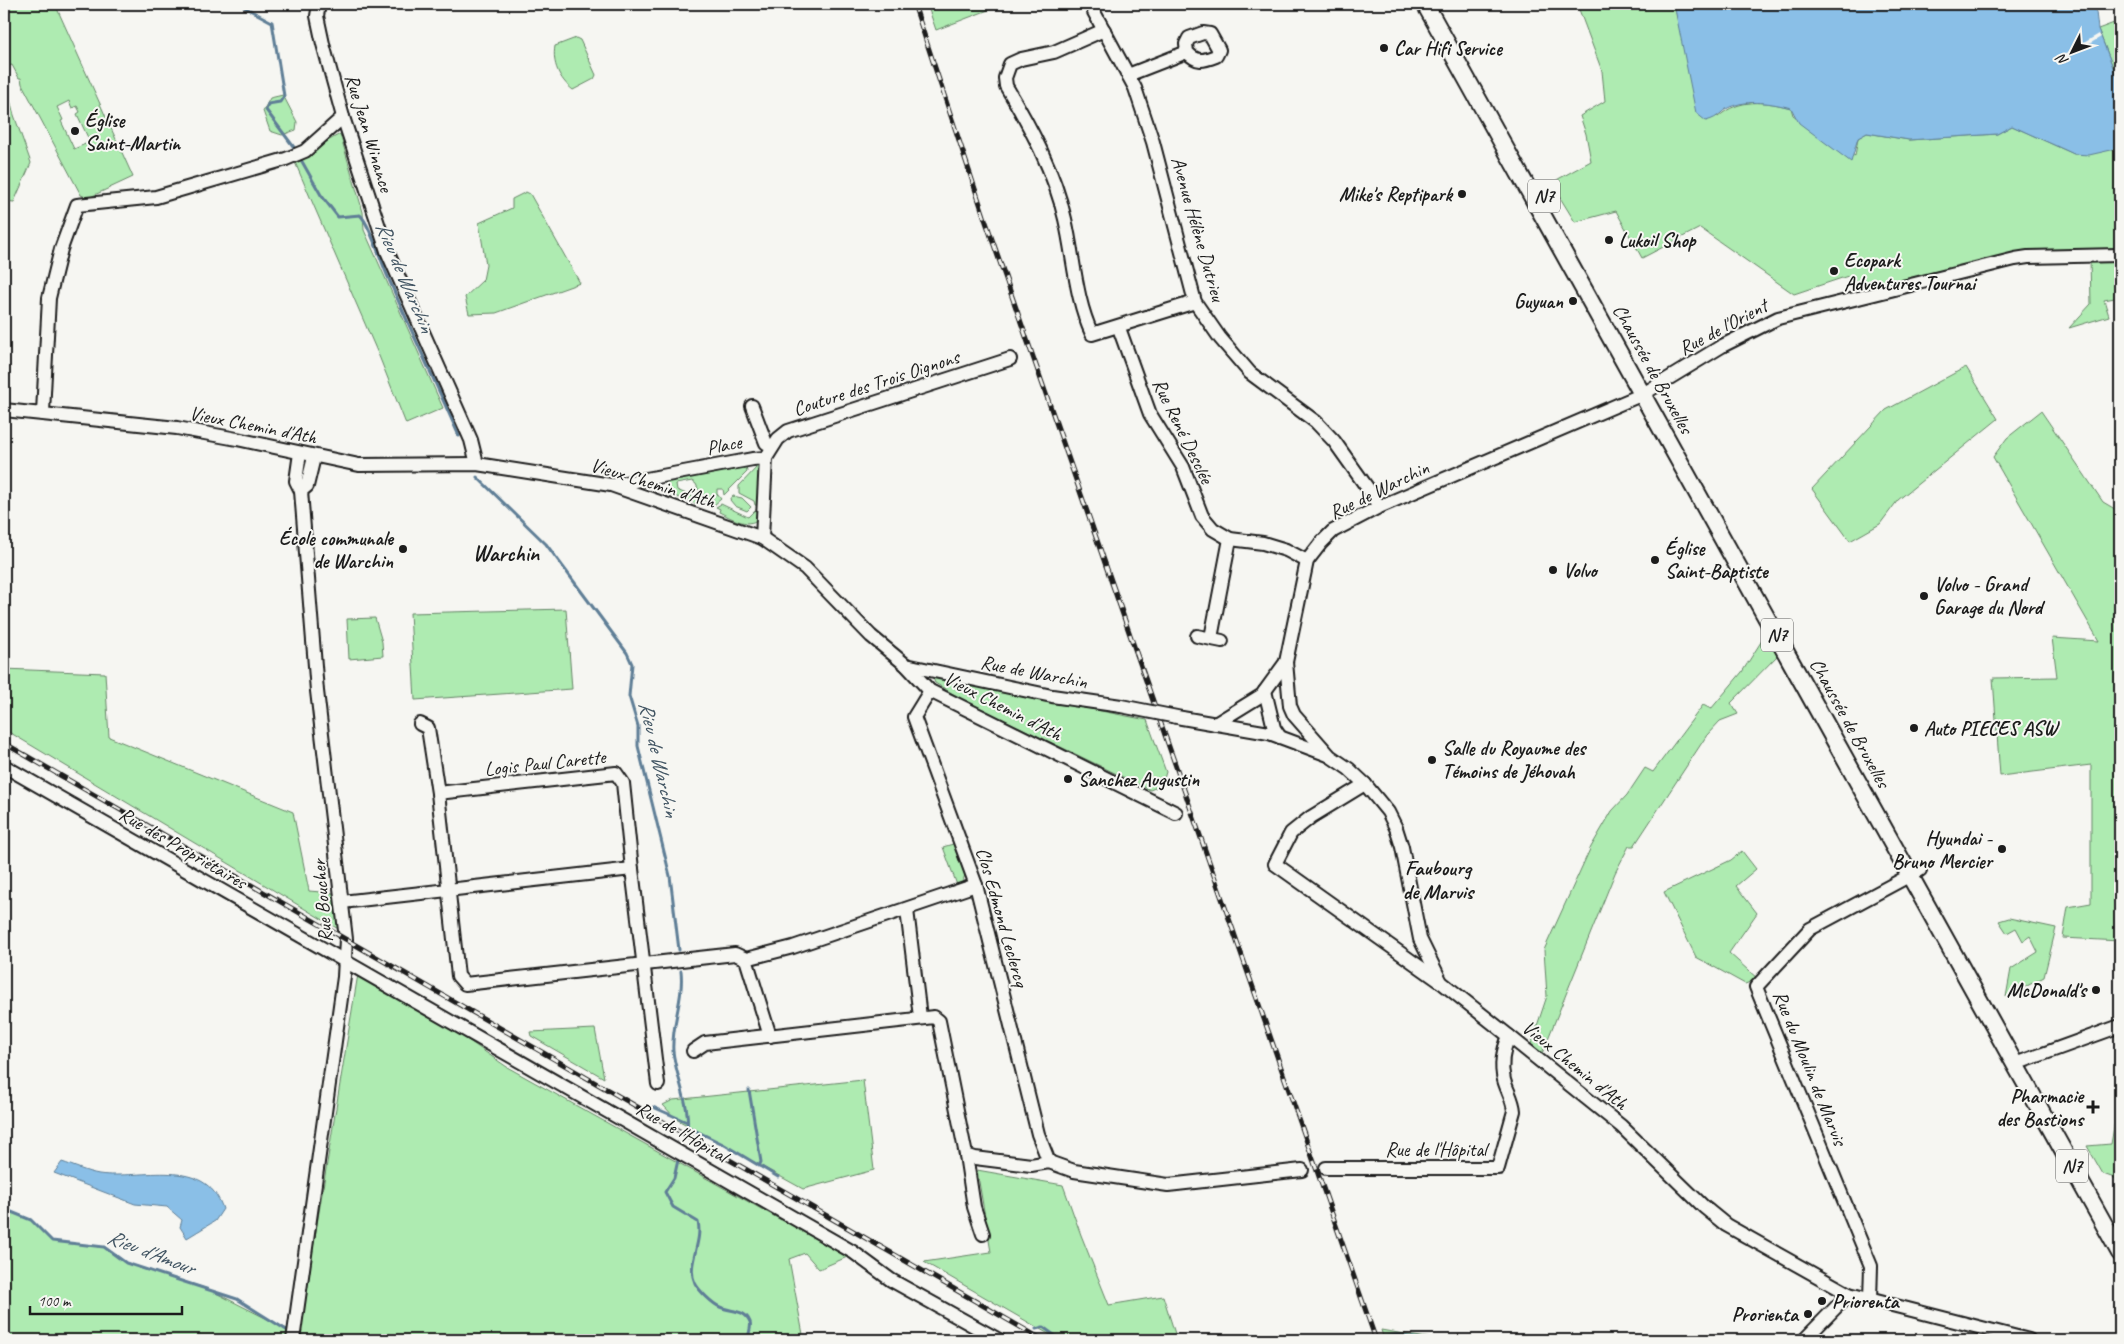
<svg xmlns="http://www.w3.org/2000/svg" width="2124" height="1344" viewBox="0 0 2124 1344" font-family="Caveat,sans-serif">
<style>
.green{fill:#aeebb1;stroke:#658466;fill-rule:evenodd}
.water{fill:#8abfe7;stroke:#5e7e96}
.pier{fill:#f6f6f2}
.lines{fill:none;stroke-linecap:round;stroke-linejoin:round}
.stream{stroke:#5e7e96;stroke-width:3}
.minor-casing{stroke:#1c1c1c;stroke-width:16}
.major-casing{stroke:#1c1c1c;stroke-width:20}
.minor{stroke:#f6f6f2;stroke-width:12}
.major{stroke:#f6f6f2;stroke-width:16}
.rail-casing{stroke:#1c1c1c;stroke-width:5}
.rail{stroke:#f6f6f2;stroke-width:3;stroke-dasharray:9;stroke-linecap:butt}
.minor-bridge-casing{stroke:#1c1c1c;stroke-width:16;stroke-linecap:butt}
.minor-bridge{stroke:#f6f6f2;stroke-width:12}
.poi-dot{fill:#1c1c1c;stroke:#f6f6f2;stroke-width:2}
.labels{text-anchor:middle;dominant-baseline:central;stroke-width:4;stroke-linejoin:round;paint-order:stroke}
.shield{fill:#f6f6f2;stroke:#5d5d5c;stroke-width:1}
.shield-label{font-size:19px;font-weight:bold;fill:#1c1c1c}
.poi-label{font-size:20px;font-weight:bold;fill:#1c1c1c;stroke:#f6f6f2;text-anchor:start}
.street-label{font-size:20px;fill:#1c1c1c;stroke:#f6f6f2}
.water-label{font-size:21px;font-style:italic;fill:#425563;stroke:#f6f6f2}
.neighbourhood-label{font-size:21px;font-weight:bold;fill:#1c1c1c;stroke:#f6f6f2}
.quarter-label{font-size:22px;font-weight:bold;fill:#1c1c1c;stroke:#f6f6f2}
</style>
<rect width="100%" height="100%" fill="#f6f6f2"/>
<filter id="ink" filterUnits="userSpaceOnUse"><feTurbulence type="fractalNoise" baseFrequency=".02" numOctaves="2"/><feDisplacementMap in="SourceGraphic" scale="10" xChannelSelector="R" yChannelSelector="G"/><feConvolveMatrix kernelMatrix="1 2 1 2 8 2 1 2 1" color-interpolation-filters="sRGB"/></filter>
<g filter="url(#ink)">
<g class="green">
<path d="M4,4h51l78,173 -45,21 -7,-3 -59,-111 -1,-6h-2l-7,-13 -4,1 -3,-6 -1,1zM69,101l3,7 5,-2 3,6 -3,2 13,28 -16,7 -13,-28 2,-1 -6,-13z"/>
<path d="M927,4h77l-68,26z"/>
<path d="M1577,4h97l6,26 38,87c21,-19 47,-16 73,-9l2,7 62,41 3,-18 9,-5 42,7 88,-6 15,-8 62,28 46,-6v102l-106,3 -153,38 -10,-16 -57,19 -94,-66 -58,30 -26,-47 -41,11 -24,-39 40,-22 -5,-27 -6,-18 25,-15 -3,-30z"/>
<path d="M2114,23l6,3v59l-22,-56z"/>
<path d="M576,38l4,2 16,35 -2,4 -21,11c-14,-11 -21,-27 -18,-44z"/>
<path d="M4,77l10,38 17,48 -17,39 -10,-1z"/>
<path d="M283,95l14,27 -1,8 -14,5 -12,-4 -7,-20 7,-13z"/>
<path d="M340,134l23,78 1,18 79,178 -37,16 -27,-68 -85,-196z"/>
<path d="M526,192l4,2 50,89 -84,30 -27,1 -4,-17 18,-17 3,-15 -7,-42 33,-15v-9z"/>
<path d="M2120,258v39l-16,3 5,16 -40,12 22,-24 -1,-45z"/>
<path d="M1966,367l32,52 -100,81 -18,24 -30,17 -38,-52 74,-79z"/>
<path d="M2041,411l62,91 17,10v429l-57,-3 5,-31 23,-4v-138l-91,11 -7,-98 64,-1 -5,-39 47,3 -106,-184 14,-19z"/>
<path d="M746,465l1,7 -23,23 -1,-6h-6v5l4,5 -7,6 -11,-5 -7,-16 -4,-3 -16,3 1,6 21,9 -1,5 -29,-10 -2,-4v-7l4,-3z"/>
<path d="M758,466l2,3v37l-5,-1 -1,-4 -15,-8v-7z"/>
<path d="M733,496l9,2 9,9 -4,4 -12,-5 -5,-6z"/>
<path d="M721,504l27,13 7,-7 5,1 -2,8c-11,10 -28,-2 -39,-7l1,-3 -4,-2z"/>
<path d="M566,609l6,80 -157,11 -5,-87z"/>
<path d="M375,618l7,24 1,14 -34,3 -2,-40z"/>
<path d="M1766,634l5,4 9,15 -49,50 7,11 -18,7 -13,14 -73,111h-5l-14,27 -74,183 -11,-9 17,-51 -3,-46 47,-103 21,-36 15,-16 18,-27 8,4 50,-67 8,4 31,-37z"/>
<path d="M4,669l101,4 4,64 184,75 16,79 24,2 7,37 -336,-201z"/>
<path d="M933,678l214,42 19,52 -4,13 -12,5 -185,-89 -30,-18z"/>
<path d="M953,844l12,31 -3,8 -5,2 -14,-38z"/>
<path d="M1742,851l14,18 -20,17 21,27 -28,40 29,26 -13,5 -49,-27 -32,-65 67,-32z"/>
<path d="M2009,918l47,10 -12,49 -38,20 5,-28 27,-17 -8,-16 -7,5 -7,-13 -9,5 -8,-12z"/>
<path d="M358,974l68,37 81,56 274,153 3,-4 68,39 -33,14 -14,-16 -16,6 15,81h-506z"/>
<path d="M595,1029l9,49 -73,-42 -1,-4z"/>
<path d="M863,1080l11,90 -71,19 -127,-70 -13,-14 10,-5z"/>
<path d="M2120,1092v88l-17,-6 -16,-28 24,-2z"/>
<path d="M977,1170l86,15 18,50 28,70 54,-9 14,44h-118l-135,-78 67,-10z"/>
<path d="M4,1209l27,11 21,21 52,6 22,16 82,26 87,44 -3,7h-280l-8,-8z"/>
<path d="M1381,1330l57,10h-54z"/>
</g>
<g class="water">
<path d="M1674,4h417l5,8 2,17 22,56v63l-31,7 -15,-1 -62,-28 -15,8 -88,6 -42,-7 -9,5 -7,24 -52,-39 -8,-15c-19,-5 -42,-9 -61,-1 -10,4 -9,10 -24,14l-10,-8z"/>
<path d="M62,1162c12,4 25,10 37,12 43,6 106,-19 124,35l-8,12 -28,17 -7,-11 2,-7 -15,-13 -32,-3 -81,-31z"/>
</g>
<path class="pier" d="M2099,34l2,3 -39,23 -2,-3z"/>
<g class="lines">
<g class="stream">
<path d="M243,4l1,3 28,15 12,74 -4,6 -12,2 -2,6 30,40"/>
<path d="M300,158l21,37 17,22 22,-2c9,7 22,49 28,62 23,54 48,106 71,159"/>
<path d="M477,477l69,67 81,109 5,11 -3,32 9,30v20l32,130 9,74"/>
<path d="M681,971c3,28 -10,54 -8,80 2,24 20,60 13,83"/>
<path d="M749,1090l12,72 -2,4"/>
<path d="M653,1107l34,15"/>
<path d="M688,1127l35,17 55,33"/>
<path d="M678,1160l-4,18 -9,14 8,15 25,15c5,20 -12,43 -3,61 4,8 18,21 25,24 11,5 25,2 30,15 2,5 -2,12 -2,18"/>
<path d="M4,1209l27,11 21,21 52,6 22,16 111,36 51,32"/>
<path d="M1036,1329l7,-2 18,13"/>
<path d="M302,1336l5,4"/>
<path d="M1382,1337l15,-2 27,5"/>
</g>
<g class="minor-casing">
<g id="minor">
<path d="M319,4l-2,12 6,28 20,73 44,134 84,189 6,24"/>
<path d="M1094,12l41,76 18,54 42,160 25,36 30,35 66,49 18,19 37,52 8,14"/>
<path d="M1104,30l-50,22 -33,7 -11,5 -5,14 1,8c25,42 48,85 59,133 9,38 10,79 27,115l103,-32"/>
<path d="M1128,75l59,-23c10,11 16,9 29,4l3,-6 -9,-16 -7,-1 -14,5 -3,6 1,8"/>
<path d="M1119,328l31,86 33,53 19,49 11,13 17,10 33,4 23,7 21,11"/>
<path d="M752,406l14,37"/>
<path d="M4,410l173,18 60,11 122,26 118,-1 134,21 151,53 43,30 66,68 35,29 24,26 246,122"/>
<path d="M43,412l6,-114 12,-49 16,-44 79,-8 130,-38 19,-8 38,-34"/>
<path d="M766,458l12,-19 10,-8 222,-72"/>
<path d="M614,485l139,-26 13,-1 -4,80"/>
<path d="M301,491l6,-5 7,-29"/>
<path d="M1197,636l25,5"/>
<path d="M1211,638l19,-99"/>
<path d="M906,665l146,31 69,10"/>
<path d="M930,691l-16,26 62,168 62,249 11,28"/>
<path d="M1265,691l9,37 6,9"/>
<path d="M1182,718l87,15 59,22"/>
<path d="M420,724l8,4 10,65 20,183 7,8 270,-30 11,5 47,-12 183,-62"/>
<path d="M1215,724l47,-29 24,-33"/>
<path d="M4,766l849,486 38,28 108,60"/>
<path d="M1365,784l-54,33 -20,16 -16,31 166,118 68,54 112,90 83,81 22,18 123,69 180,46"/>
<path d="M438,793l178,-20 7,10 9,86"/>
<path d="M342,902l290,-33 26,215"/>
<path d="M907,910l13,107"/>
<path d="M746,959l24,77"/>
<path d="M1441,982l-21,-43 -18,-92 -6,-19 -8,-16 -23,-28 -16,-15 -19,-13 -36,-41 -4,-9 -4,-44 21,-101 14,-18 12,-12 46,-24 264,-113 79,-48 56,-28 237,-59 13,-2 92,-2"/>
<path d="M693,1051l12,-8 229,-26 5,4 27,134 8,52 9,27"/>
<path d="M2015,1064l105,-38"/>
<path d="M966,1155l9,3 56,7 18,-3 25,9 94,14 134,-15"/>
<path d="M1326,1168h172l16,-57c-1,-12 -7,-20 -10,-31 -4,-16 -1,-30 5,-44"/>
<path d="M1870,1300l1,-34 -115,-279 54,-58 110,-59"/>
<path d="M293,1340l51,-363 2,-38 -29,-248 -16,-200 -5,-10 4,-28"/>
<path d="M1804,1340l45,-46"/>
</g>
</g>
<g class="major-casing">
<path id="major" d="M1425,4l695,1249"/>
</g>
<use href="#minor" class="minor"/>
<use href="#major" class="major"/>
<g class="rail-casing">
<g id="rail">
<path d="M914,4l72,218 390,1118"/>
<path d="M4,743l1039,597"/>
</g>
</g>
<use href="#rail" class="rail"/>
<g class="minor-bridge-casing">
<path id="minor-bridge" d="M1121,706l61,12"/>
</g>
<use href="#minor-bridge" class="minor-bridge"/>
</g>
</g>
<g class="poi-dot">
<circle cx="1384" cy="48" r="5"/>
<circle cx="75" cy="131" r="5"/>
<circle cx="1462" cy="194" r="5"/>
<circle cx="1609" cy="240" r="5"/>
<circle cx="1834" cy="271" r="5"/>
<circle cx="1573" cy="301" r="5"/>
<circle cx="403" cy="549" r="5"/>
<circle cx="1655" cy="560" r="5"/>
<circle cx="1553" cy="570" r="5"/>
<circle cx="1924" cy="596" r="5"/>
<circle cx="1914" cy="728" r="5"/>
<circle cx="1432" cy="760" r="5"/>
<circle cx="1068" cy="779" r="5"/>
<circle cx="2002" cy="849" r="5"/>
<circle cx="2096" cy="990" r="5"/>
<path d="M2090.5 1099.5h5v5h5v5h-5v5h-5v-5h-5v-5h5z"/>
<circle cx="1822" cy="1301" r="5"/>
<circle cx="1808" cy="1314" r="5"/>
</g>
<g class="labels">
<g class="shield">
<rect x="1528" y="179.5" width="32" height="33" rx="4"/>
<rect x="1761" y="618.5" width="32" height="33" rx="4"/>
<rect x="2056" y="1149.5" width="32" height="33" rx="4"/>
</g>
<g class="shield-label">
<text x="1544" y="196">N7</text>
<text x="1777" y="635">N7</text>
<text x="2072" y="1166">N7</text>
</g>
<g class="poi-label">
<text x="1394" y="48">Car Hifi Service</text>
<text x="85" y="120">Église<tspan x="85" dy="23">Saint-Martin</tspan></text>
<text x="1452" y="194" text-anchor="end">Mike's Reptipark</text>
<text x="1619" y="240">Lukoil Shop</text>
<text x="1844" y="260">Ecopark<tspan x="1844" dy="23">Adventures Tournai</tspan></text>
<text x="1563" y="301" text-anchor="end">Guyuan</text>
<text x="393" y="538" text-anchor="end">École communale<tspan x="393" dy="23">de Warchin</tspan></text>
<text x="1665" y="548">Église<tspan x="1665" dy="23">Saint-Baptiste</tspan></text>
<text x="1563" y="570">Volvo</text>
<text x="1934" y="584">Volvo - Grand<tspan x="1934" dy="23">Garage du Nord</tspan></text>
<text x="1924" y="728">Auto PIECES ASW</text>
<text x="1442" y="748">Salle du Royaume des<tspan x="1442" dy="23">Témoins de Jéhovah</tspan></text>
<text x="1078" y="779">Sanchez Augustin</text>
<text x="1992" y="838" text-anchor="end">Hyundai -<tspan x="1992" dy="23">Bruno Mercier</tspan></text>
<text x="2086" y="990" text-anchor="end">McDonald's</text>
<text x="2083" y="1096" text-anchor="end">Pharmacie<tspan x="2083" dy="23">des Bastions</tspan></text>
<text x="1832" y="1301">Priorenta</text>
<text x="1798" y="1314" text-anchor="end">Prorienta</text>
</g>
<g class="street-label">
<text transform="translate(369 133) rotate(73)">Rue Jean Winance</text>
<text transform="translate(1198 229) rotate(74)">Avenue Hélène Dutrieu</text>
<text transform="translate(1723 327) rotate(-28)">Rue de l'Orient</text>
<text transform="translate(1653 369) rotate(61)">Chaussée de Bruxelles</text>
<text transform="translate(876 383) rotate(-18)">Couture des Trois Oignons</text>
<text transform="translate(253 425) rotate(11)">Vieux Chemin d'Ath</text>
<text transform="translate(1183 431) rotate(64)">Rue René Desclée</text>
<text transform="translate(724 445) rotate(-11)">Place</text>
<text transform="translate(653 483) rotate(17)">Vieux Chemin d'Ath</text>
<text transform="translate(1379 490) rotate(-26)">Rue de Warchin</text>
<text transform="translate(1034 672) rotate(11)">Rue de Warchin</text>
<text transform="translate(1003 706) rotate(27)">Vieux Chemin d'Ath</text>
<text transform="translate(1850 723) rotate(61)">Chaussée de Bruxelles</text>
<text transform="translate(545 763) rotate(-6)">Logis Paul Carette</text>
<text transform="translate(183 848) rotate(30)">Rue des Propriétaires</text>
<text transform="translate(322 901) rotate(-95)">Rue Boucher</text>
<text transform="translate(1002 917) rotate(74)">Clos Edmond Leclercq</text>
<text transform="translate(1575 1065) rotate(39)">Vieux Chemin d'Ath</text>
<text transform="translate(1810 1068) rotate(68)">Rue du Moulin de Marvis</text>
<text transform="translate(682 1132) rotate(30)">Rue de l'Hôpital</text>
<text x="1436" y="1149">Rue de l'Hôpital</text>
</g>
<g class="water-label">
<text transform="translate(405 277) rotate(67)">Rieu de Warchin</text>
<text transform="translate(659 759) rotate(77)">Rieu de Warchin</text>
<text transform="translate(151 1252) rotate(21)">Rieu d'Amour</text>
</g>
<g class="neighbourhood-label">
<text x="1438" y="868">Faubourg<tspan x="1438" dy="24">de Marvis</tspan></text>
</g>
<g class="quarter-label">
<text x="506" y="554">Warchin</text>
</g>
</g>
<rect width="2124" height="1344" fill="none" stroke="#f6f6f2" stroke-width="20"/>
<rect x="10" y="10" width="2104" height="1324" fill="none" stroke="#1c1c1c" stroke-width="2" filter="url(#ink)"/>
<g transform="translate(2072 52) rotate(228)" stroke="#f6f6f2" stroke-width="4" paint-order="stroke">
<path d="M0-4L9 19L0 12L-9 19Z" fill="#1c1c1c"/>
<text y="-8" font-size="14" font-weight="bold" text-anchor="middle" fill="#1c1c1c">N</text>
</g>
<path d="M30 1306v8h152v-8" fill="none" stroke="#1c1c1c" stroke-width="2.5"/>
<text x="38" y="1306" font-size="15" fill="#1c1c1c" stroke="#f6f6f2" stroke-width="4" paint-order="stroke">100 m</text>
</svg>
